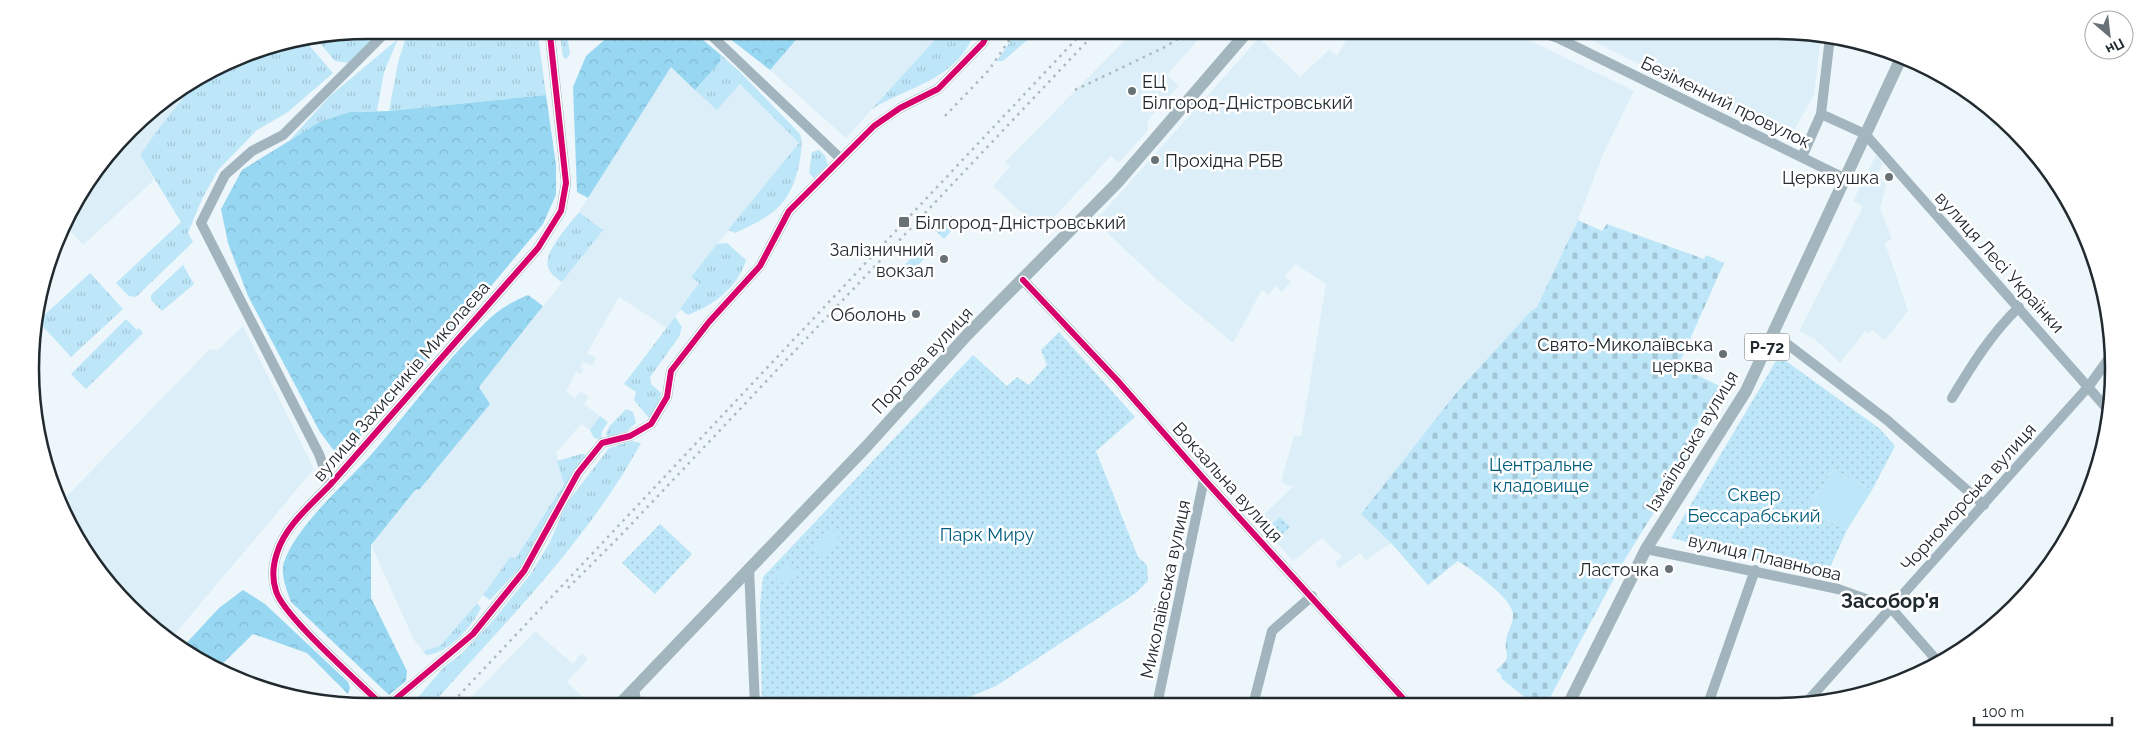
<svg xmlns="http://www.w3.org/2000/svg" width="2144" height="737" viewBox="0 0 2144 737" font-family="Raleway,sans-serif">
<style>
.built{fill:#dceff8}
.grass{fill:url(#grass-tufts)}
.forest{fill:url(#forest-crowns)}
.cemetery{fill:url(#cemetery-stones)}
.park{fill:url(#park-dots)}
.pitch{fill:#bde6f9}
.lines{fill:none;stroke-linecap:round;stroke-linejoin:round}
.minor{stroke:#a2b5be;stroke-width:10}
.major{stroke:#a3b6be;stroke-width:12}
.rail{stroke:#adbac0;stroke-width:2.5;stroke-dasharray:2.5 5;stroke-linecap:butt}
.cycleway-casing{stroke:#fff;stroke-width:9}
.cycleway{stroke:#d6006c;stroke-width:6}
.poi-dot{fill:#687176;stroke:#fff;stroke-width:2}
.labels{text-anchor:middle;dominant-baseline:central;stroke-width:5;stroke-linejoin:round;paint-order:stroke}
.shield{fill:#fff;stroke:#646a6d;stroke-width:1}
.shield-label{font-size:16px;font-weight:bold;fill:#212a2f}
.poi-label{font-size:18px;fill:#212a2f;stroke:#fff;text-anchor:end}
.street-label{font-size:18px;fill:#212a2f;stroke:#fff}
.park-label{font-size:18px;fill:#005c7c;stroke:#fff}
.quarter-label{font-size:20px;font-weight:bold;fill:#212a2f;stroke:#fff}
.rim{fill:none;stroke:#212a2f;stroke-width:2.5}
</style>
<defs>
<pattern id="grass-tufts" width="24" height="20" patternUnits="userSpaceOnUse" patternTransform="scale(1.25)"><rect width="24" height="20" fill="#bde6f9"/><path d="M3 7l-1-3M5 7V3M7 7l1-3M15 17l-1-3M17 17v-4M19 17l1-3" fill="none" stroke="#a2c5d6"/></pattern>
<pattern id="forest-crowns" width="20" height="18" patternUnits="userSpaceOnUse" patternTransform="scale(1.25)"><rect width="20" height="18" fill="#97d7f2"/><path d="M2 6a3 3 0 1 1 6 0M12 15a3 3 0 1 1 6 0" fill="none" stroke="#82b9d0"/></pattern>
<pattern id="cemetery-stones" width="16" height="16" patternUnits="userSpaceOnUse" patternTransform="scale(1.25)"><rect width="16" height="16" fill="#bde6f9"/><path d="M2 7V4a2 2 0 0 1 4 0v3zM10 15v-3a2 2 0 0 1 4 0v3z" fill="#a2c5d6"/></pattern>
<pattern id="park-dots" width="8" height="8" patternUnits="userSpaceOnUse" patternTransform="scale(1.25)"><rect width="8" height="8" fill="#bde6f9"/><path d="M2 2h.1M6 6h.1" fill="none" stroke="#a2c5d6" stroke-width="1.8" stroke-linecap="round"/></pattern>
</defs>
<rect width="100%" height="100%" fill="#edf6fa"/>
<g class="built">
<path d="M1775,30l46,6 -7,59 -25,44 -196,-98 -2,-10z"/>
<path d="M1510,31l124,60 -31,63 -25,66 -41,87 -6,5 -74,80 -95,122 29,29 -25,17 -6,-7 -21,15 -4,-6 7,-5 -20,-19 -29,23 -36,-40 36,-34 -12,-5 13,-47 7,1 25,-152 -31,-20 -10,12 6,6 -9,10 -6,-6 -8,9 -6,-5 -29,53 -78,-65 -60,-57 164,-183 41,39 29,-27 8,6 9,-15 -15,-6 2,-3z"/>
<path d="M1205,32l-38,43 12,11 -32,35 1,9 -29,33 -8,-7 -70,75 -48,-45 17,-19 -5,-5 127,-129z"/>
<path d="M801,34h139l-94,104 -76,-68z"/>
<path d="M1923,64l58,36 33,31 -7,3 -6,-11 -8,4 -13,-24 -60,-33z"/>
<path d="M671,67l46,43 23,-26 59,59 -108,134 8,6 -32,45 -48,-31 -32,56 9,5 -4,8 -9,-4 -3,5 4,2 -3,5 -5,-2 -10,19 9,7 5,-7 9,6 -5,7 16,12 -10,14 -9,-6 -25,29 8,30 -50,77 -4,-3 -30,42 -40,47 -17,5 -9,-11 -43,-95 45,-56 3,1 71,-86 -11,-17 100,-126 22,-33 -22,-16z"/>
<path d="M206,76l-31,32 -35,47 14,25 -71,65 -20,-21 37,-62 45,-48z"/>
<path d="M1876,155l7,9 -6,10 9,11 -6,23 12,31 -7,4 23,68 -23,29 -13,-10 -3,4 -4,-3 -25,32 -25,-24 -16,-8 63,-122 -1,-4 -8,-4z"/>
<path d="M243,326l71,143 -145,172 -40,-33 -42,-51 -25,-56 148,-152 8,1z"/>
<path d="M535,631l38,33 9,-11 6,6 -21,23 18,17 -5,4 -3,4h-115z"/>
</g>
<g class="grass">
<path d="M1016,33h19l-32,28h-6z"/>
<path d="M940,34h34c-18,46 -65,52 -102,75z"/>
<path d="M538,35l8,60 -157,16 9,-48 8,-27z"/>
<path d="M560,35h7l3,19 -4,5 -3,-2z"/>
<path d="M314,36h67l-33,27 -13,-2z"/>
<path d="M302,37l31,36 -45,39 -31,18 -39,40 -16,29 -14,34 5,9 -57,55 -7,-1 -13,-13 65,-61 -41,-67c26,-37 56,-80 99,-99 20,-9 43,-13 63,-19z"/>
<path d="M398,39l-14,33 -7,39 -27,1 -60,28 40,-44z"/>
<path d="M721,55l19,17 60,62c3,11 1,19 -1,31 -9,41 -27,51 -64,68l-7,-3 71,-87 -59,-59 -23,26 -22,-20 25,-28z"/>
<path d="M819,150l6,6 3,9 -14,13 -5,-5 3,-21z"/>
<path d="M579,212l24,18 -41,52c-6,-4 -12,-8 -14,-15 -5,-15 22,-43 31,-55z"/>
<path d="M951,216l8,7 -15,16 -8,-8z"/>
<path d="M727,243l19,17c-8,27 -32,45 -58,55l-8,-6 19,-26 -8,-6 26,-33z"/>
<path d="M917,251l8,7 -16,17 -7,-7z"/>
<path d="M183,265l11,19 -32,27 -11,-11v-5z"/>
<path d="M90,273l33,36 -52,48 -33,-36z"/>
<path d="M675,317l7,10 -3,10 -29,40 1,7 10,9c-1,10 -5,18 -12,25l-15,-18 2,-8 -12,-8z"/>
<path d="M126,319l11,11 2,-2 4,5 -57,56 -15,-15z"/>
<path d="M626,409l7,3 3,11 -9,8 -19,6 -2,-3 3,-7z"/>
<path d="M600,416l8,6 -6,9 -1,8 -7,-1 -4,-8z"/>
<path d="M632,441l9,2c-54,99 -137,180 -211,264h-26l16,-12 23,-27 18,-14 29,-30 40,-49 20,-33 16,-38 43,-56z"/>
<path d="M581,454h4l-1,6 -25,37 -39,71 -30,32 -7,-5 27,-38 5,2 49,-75 -7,-23z"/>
<path d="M477,603l4,5c-10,20 -31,44 -54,47l-4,-4 17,-5z"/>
</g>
<g class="forest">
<path d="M801,34l-31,36 -45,-35z"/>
<path d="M610,35h87l24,20 -1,7 -25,28 -24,-23 -83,131 -11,-6 -4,-105 13,-31z"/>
<path d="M546,95l10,70v30l-13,29 -88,105 -97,110 -20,17 -18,-24 -72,-136 -20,-53 -7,-34 21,-39 78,-48 30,-10 39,-1z"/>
<path d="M528,295l15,11 -64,81 11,17 -71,86 -3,-1 -45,56v53l36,73 -1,10 -17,14 -98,-93c-4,-12 -11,-27 -7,-40 13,-37 60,-77 86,-106 38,-43 72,-92 114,-132 12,-13 27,-22 44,-29z"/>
<path d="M243,590l22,14 83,78 2,6 -2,6 -41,-41 -54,-19 -34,33 -39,-17 39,-42z"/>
</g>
<path class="cemetery" d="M1578,220l24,11 5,-7 97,35 2,-4 18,8 -46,103 50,24 -18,32h-11l-10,14 3,3 -5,11 3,4 -68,110 -76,141h-11l-8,-6 -26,-21 1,-2 -6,-6c18,-15 8,-13 10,-29 1,-10 7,-16 7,-27 -1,-16 -41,-44 -55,-53l-30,24 -37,-42 -30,-29 96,-122 74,-81 6,-4z"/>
<g class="park">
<path d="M1059,332l76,85 -39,34 42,106 9,8 1,16 -12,12 -140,93 -48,20h-186l-2,-100 3,-29 210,-222 34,31 10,-9 12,8 18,-20 -6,-15z"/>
<path d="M1779,356l101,73 15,17 -23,44 -39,-20 -26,40 40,20 -21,46 -155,-38z"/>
<path d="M1280,517l10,10 -11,10 -10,-10z"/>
<path d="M660,524l32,30 -37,40 -33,-31z"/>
</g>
<g class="pitch">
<path d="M1833,470l39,20 -25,40 -40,-20z"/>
<path d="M832,530l8,10 -18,16 -9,-9z"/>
<path d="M786,563l10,9 -12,12 -10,-9z"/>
</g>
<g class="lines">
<g class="minor">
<path d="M1538,31l20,7 286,140"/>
<path d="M711,35l130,124"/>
<path d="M1830,37l-9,77 44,20 245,278"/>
<path d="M1802,157l19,-43"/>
<path d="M1023,280l94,100 87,99 205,226"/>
<path d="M1774,334l113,86 97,85"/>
<path d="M1952,398c20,-33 39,-64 67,-91"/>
<path d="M330,485l-11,-31 -118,-231 24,-48 27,-24 31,-16 99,-99"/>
<path d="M1646,549l192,40 53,19 48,55"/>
<path d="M749,568l6,138"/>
<path d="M634,689l3,17"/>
<path d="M1708,704l47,-134"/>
<path d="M1805,704l284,-318 23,-32"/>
<path d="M1157,705l47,-226"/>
<path d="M1253,705l19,-74 40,-35"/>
<path d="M384,707c-23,-23 -101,-91 -108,-116 -4,-12 -3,-26 1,-38 8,-27 34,-48 53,-68l208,-237 23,-37 5,-28 -16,-148"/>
<path d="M386,707l87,-73 51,-63 54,-98 24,-30 28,-7 21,-12 16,-27 4,-26 38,-49 51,-56 29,-55 85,-85 26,-18 38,-19 45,-46 5,-10"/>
</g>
<g class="major">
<path d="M1568,705l78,-156 100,-158 156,-335"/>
<path d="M617,707l249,-260 101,-112 150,-152 130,-151"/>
</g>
<g class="rail">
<path d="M1075,90l90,-43 22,-14"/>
<path d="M945,116l44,-46 25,-37"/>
<path d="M568,588l54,-54 473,-501"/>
<path d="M448,707l634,-674"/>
</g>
<g class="cycleway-casing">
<g id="cycleway">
<path d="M1023,280l94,100 87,99 205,226"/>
<path d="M384,707c-23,-23 -101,-91 -108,-116 -4,-12 -3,-26 1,-38 8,-27 34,-48 53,-68l208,-237 23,-37 5,-28 -16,-148"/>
<path d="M386,707l87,-73 51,-63 54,-98 24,-30 28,-7 21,-12 16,-27 4,-26 38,-49 51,-56 29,-55 85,-85 26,-18 38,-19 45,-46 5,-10"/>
</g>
</g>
<use href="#cycleway" class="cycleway"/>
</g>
<g class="poi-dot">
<circle cx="1132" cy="91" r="5"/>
<circle cx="1155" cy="160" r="5"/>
<circle cx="1889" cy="177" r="5"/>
<rect x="898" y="216" width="12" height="12" rx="2.5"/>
<circle cx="944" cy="259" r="5"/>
<circle cx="916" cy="314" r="5"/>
<circle cx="1723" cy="354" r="5"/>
<circle cx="1669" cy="569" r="5"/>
</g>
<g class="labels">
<rect class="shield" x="1744.5" y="333.5" width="45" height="27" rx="4"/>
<g class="shield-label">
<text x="1767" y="347">Р-72</text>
</g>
<g class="poi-label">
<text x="1142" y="81" text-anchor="start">ЕЦ<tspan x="1142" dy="21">Білгород-Дністровський</tspan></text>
<text x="1165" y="160" text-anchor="start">Прохідна РБВ</text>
<text x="1879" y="177">Церквушка</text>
<text x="915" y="222" text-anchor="start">Білгород-Дністровський</text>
<text x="934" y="249">Залізничний<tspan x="934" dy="21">вокзал</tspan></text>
<text x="906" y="314">Оболонь</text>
<text x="1713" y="344">Свято-Миколаївська<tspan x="1713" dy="21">церква</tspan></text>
<text x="1659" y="569">Ласточка</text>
</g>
<g class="street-label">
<text transform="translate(1726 102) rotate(26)">Безіменний провулок</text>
<text transform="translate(2000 262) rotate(48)">вулиця Лесі Українки</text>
<text transform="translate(922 360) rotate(-47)">Портова вулиця</text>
<text transform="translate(401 381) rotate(-49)">вулиця Захисників Миколаєва</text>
<text transform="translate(1692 441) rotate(-59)">Ізмаїльська вулиця</text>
<text transform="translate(1228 482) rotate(48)">Вокзальна вулиця</text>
<text transform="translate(1968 497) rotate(-48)">Чорноморська вулиця</text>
<text transform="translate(1765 557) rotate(13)">вулиця Плавньова</text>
<text transform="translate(1165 589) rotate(-78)">Миколаївська вулиця</text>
</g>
<g class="park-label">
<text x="1541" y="464">Центральне<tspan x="1541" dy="21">кладовище</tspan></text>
<text x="1754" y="494">Сквер<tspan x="1754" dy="21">Бессарабський</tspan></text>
<text x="987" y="534">Парк Миру</text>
</g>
<g class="quarter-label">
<text x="1890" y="601">Засобор'я</text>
</g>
</g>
<path d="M0 0H2144V737H0ZM368 39H1776A329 329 0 0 1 2105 368V369A329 329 0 0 1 1776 698H368A329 329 0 0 1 39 369V368A329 329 0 0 1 368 39Z" fill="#fff" fill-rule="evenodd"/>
<path class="rim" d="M368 39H1776A329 329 0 0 1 2105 368V369A329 329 0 0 1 1776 698H368A329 329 0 0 1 39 369V368A329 329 0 0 1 368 39Z"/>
<g transform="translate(2109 35) rotate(152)"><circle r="24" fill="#ffffff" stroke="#a6aaac"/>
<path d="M0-4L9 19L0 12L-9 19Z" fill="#687176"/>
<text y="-8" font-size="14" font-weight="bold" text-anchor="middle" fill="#212a2f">Пн</text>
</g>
<path d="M1974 717v8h138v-8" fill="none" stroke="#212a2f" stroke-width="2.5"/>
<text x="1982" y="717" font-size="15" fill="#212a2f" stroke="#ffffff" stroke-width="4" paint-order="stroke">100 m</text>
</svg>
